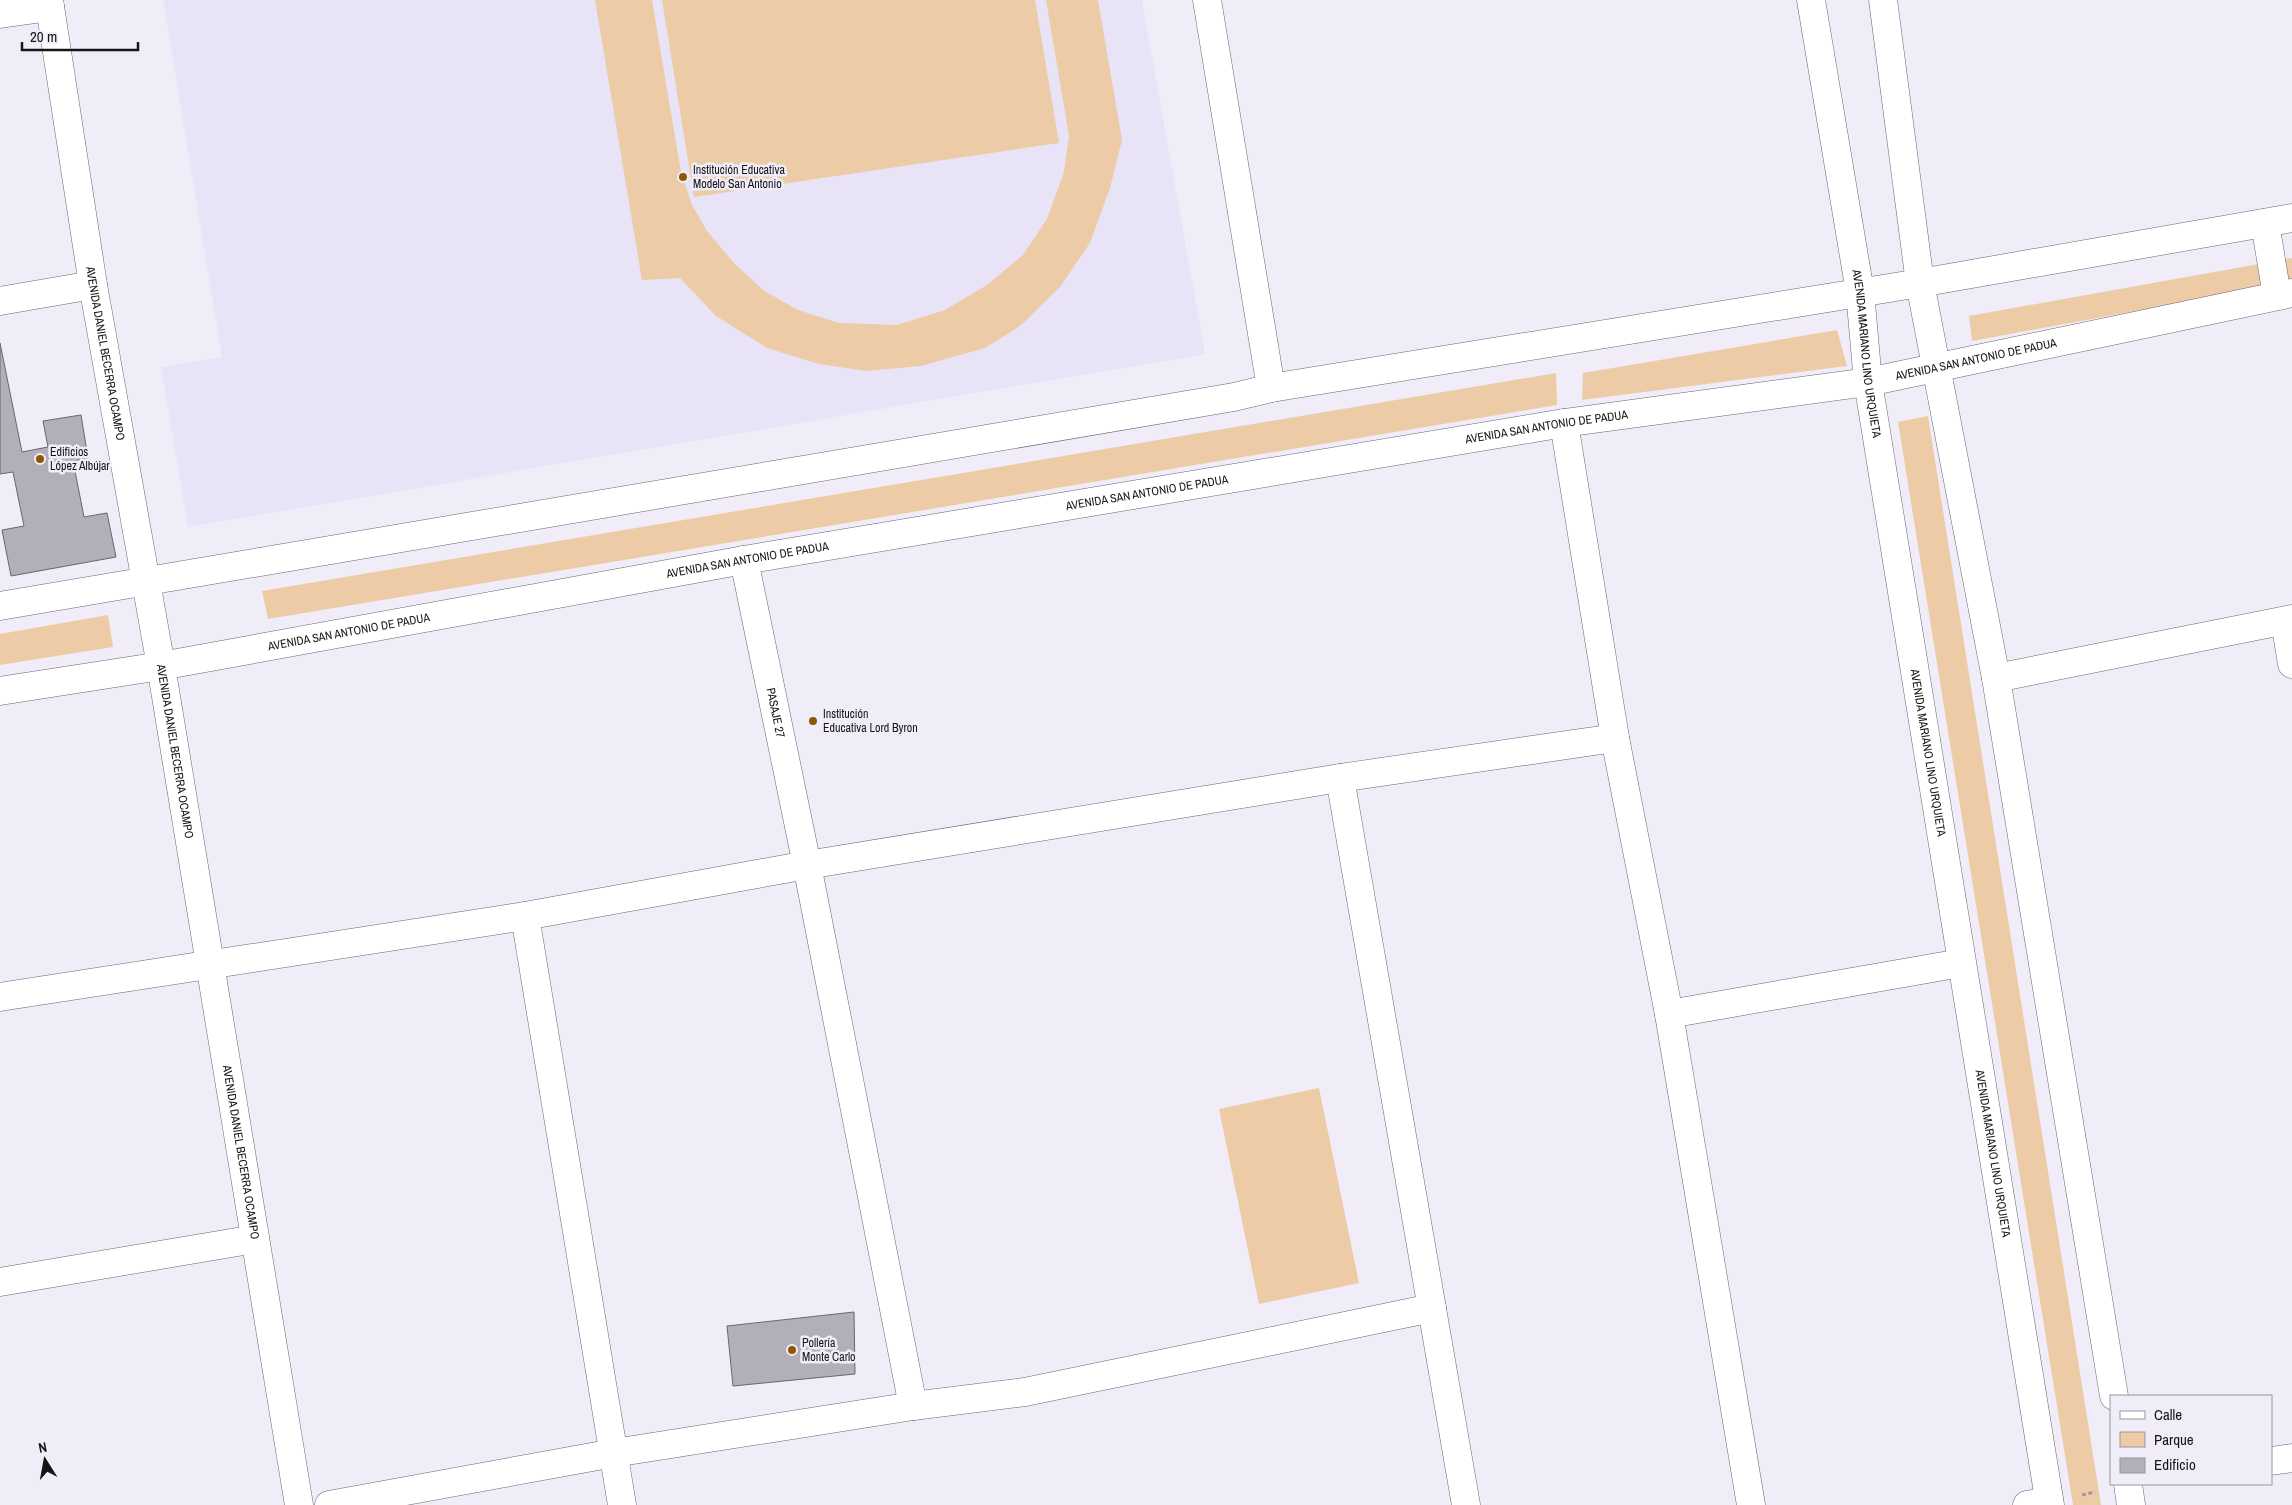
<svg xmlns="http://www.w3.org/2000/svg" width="2292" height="1505" viewBox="0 0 2292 1505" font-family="'Archivo Narrow',sans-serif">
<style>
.built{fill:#e8e3f6}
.green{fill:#edcba7}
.building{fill:#b2afba;stroke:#696670}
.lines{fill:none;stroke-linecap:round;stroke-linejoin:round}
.street-casing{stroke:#67656f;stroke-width:29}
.secondary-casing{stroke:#67656f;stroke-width:29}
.path{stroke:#9b98a0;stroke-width:3;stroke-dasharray:4 2.5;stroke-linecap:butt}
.street{stroke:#fff;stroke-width:28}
.secondary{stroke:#fff;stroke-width:28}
.poi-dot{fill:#8c5806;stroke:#f0edf8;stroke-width:2}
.labels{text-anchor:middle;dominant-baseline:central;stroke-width:5;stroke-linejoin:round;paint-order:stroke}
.poi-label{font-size:12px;fill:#151417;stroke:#f0edf8;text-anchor:start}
.street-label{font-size:12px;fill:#151417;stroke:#f0edf8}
</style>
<rect width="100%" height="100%" fill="#f0edf8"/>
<path class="built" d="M163,0h979l63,354 -1017,173 -27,-160 61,-10z"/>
<g class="green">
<path d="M595,0h57l29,172 11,33 15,26 27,32 29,27 35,20 41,13 58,2 48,-15 42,-25 36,-30 24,-36 17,-47 5,-36 -23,-136h52l24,140 -12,48 -20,55 -30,44 -40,39 -35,22 -64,18 -55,5 -47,-7 -52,-16 -51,-32 -36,-38 -38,2z"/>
<path d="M662,0h373l24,143 -365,54z"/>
<path d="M2292,258v24l-320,59 -3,-25z"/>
<path d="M1837,330l10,36 -265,34 1,-27z"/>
<path d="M1556,373l1,32 -1289,214 -6,-28z"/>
<path d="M1928,416l173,1089h-28l-175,-1083z"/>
<path d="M108,615l5,32 -113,18v-31z"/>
<path d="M1319,1088l40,195 -100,21 -40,-195z"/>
</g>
<g class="building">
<path d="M0,343l22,109 26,-5 -5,-26 38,-6 7,43 -15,3 11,56 23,-4 9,44 -105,19 -9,-46 22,-4 -11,-54 -13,2z"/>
<path d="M854,1312l1,62 -122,12 -6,-60z"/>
</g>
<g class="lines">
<g class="street-casing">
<g id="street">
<path d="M1207,0l64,388"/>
<path d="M0,14l50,-7"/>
<path d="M0,301l93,-16"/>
<path d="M1564,423l51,315 54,276 82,491"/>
<path id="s1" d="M744,560l63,305 106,541"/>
<path d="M2285,621l7,43"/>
<path d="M1996,678l296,-59"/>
<path d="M1340,778l126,727"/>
<path d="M525,916l97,589"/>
<path d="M0,997l525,-81 282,-51 533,-87 275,-40"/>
<path d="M1669,1014l292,-51"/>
<path d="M0,1282l255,-43"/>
<path d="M2271,1461l21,-3"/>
<path d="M329,1505l285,-52 299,-47 112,-14 407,-84"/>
<path d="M2027,1505l22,-4"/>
</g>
</g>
<g class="secondary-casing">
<g id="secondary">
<path id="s2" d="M49,0l44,285 68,381 138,839"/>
<path id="s3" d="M1811,0l49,292 8,90 182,1123"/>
<path d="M1883,0l37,283 76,395 118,718"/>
<path d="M2265,223l12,73"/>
<path d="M0,606l1234,-209 37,-9 649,-105 372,-65"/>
<path id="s4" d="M0,691l161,-25 583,-106 820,-137 304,-41 424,-89"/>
<path d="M2128,1484l3,21"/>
</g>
</g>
<path class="path" d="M2082,1495l13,-3"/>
<use href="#street" class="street"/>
<use href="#secondary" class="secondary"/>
</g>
<g class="poi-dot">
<circle cx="683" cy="177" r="5"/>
<circle cx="40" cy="459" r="5"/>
<circle cx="813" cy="721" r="5"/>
<circle cx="792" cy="1350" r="5"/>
</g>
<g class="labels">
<g class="poi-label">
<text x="693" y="170">Institución Educativa<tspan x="693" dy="14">Modelo San Antonio</tspan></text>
<text x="50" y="452">Edificios<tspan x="50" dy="14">López Albújar</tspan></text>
<text x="823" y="714">Institución<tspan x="823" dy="14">Educativa Lord Byron</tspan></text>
<text x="802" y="1343">Pollería<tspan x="802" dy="14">Monte Carlo</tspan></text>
</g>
<g class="street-label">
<text stroke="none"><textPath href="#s2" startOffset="358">AVENIDA DANIEL BECERRA OCAMPO</textPath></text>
<text stroke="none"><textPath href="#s3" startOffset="358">AVENIDA MARIANO LINO URQUIETA</textPath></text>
<text stroke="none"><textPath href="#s4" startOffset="2004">AVENIDA SAN ANTONIO DE PADUA</textPath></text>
<text stroke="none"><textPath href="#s4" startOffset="1569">AVENIDA SAN ANTONIO DE PADUA</textPath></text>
<text stroke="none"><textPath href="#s4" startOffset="1164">AVENIDA SAN ANTONIO DE PADUA</textPath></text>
<text stroke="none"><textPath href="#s4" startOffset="759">AVENIDA SAN ANTONIO DE PADUA</textPath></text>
<text stroke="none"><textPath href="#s4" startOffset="354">AVENIDA SAN ANTONIO DE PADUA</textPath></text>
<text stroke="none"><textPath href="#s1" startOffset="156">PASAJE 27</textPath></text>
<text stroke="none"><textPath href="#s2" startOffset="762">AVENIDA DANIEL BECERRA OCAMPO</textPath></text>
<text stroke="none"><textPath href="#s3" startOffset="762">AVENIDA MARIANO LINO URQUIETA</textPath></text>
<text stroke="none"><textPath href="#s2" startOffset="1168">AVENIDA DANIEL BECERRA OCAMPO</textPath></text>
<text stroke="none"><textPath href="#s3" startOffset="1168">AVENIDA MARIANO LINO URQUIETA</textPath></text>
</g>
</g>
<rect x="2110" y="1395" width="162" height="90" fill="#f0edf8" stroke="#98969e"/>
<rect x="2120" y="1411" width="25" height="8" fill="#ffffff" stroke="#98969e"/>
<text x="2154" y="1420" font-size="15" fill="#151417">Calle</text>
<rect x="2120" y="1432" width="25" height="15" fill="#edcba7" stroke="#98969e"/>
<text x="2154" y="1445" font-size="15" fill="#151417">Parque</text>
<rect x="2120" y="1458" width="25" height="15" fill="#b2afba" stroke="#98969e"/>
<text x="2154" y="1470" font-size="15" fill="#151417">Edificio</text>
<g transform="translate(45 1460) rotate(349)" stroke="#f0edf8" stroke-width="4" paint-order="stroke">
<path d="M0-4L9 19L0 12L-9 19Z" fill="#151417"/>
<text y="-8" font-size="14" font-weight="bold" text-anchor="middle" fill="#151417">N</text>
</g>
<path d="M22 42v8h116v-8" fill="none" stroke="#151417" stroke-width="2.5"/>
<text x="30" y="42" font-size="15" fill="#151417" stroke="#f0edf8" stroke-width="4" paint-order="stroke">20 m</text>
</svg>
